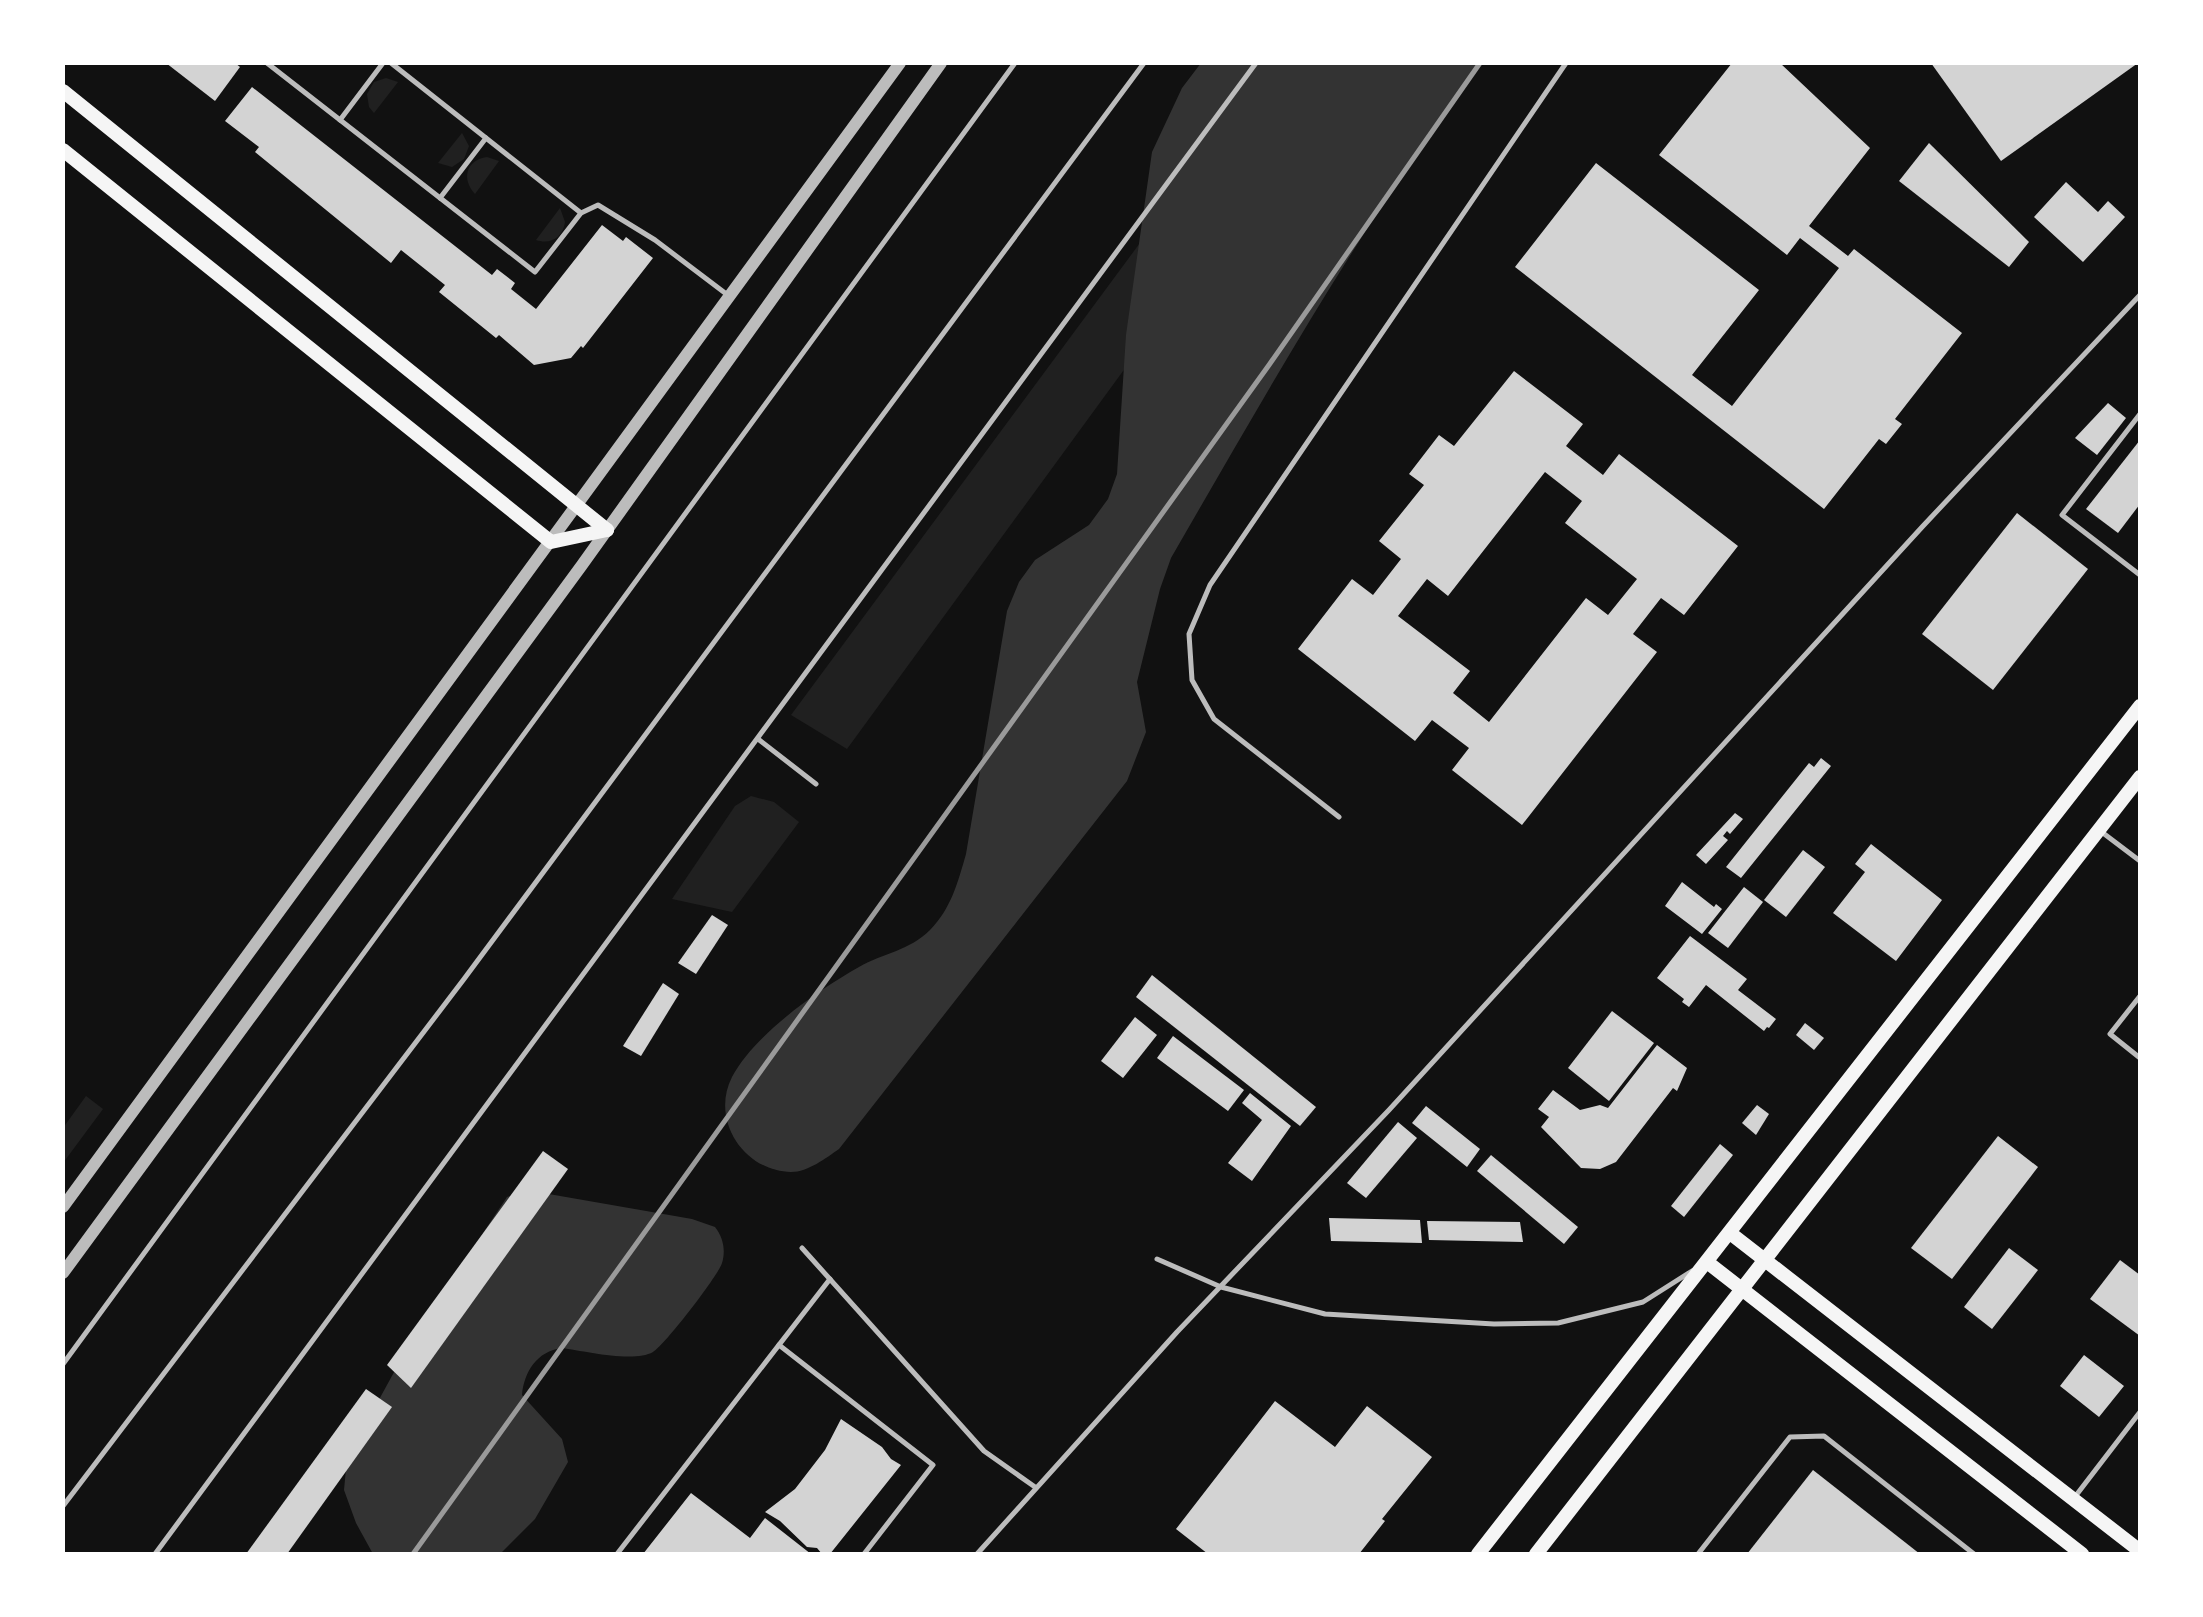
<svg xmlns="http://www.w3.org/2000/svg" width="2203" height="1617" viewBox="0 0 2203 1617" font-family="Ubuntu,sans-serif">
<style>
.green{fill:#202020}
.water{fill:#333}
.building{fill:#d3d3d3;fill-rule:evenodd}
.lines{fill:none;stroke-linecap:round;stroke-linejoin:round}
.service{stroke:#bcbcbc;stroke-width:5}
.tertiary{stroke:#bcbcbc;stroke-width:12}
.secondary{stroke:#f5f5f5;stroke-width:14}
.rail{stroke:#9a9a9a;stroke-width:5}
</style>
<rect width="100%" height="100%" fill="#111"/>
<g class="green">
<path d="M1273,63h75l-501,686 -56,-34z"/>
<path d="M386,78l12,4 -24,31 -5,-6 -2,-13 7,-12z"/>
<path d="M462,133l7,13 -5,13 -12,8 -14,-4z"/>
<path d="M487,157l12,4 -24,33c-14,-15 -9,-34 12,-37z"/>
<path d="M560,208l5,14c-2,15 -14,23 -29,18z"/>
<path d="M751,796l23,6 25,20 -67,90 -60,-13 63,-93z"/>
<path d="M86,1096l17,13 -40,54v-35z"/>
</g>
<g class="water">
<path d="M1201,63h281c-117,155 -214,327 -311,495l-11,31 -23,93 9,50 -19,49 -288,368c-13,9 -31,23 -48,23 -47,-1 -81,-52 -59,-95 22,-42 86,-87 127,-110 24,-14 50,-16 71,-37 21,-21 28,-48 36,-76l41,-243 12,-29 16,-22 54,-35 19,-26 9,-25 9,-139 26,-183 30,-64z"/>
<path d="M519,1193h24l149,26 23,8c8,10 11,23 7,36 -4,13 -58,83 -69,89 -19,11 -69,-1 -91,-4 -25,3 -38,24 -40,47l40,44 6,23 -33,57 -35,35h-127l-17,-31 -12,-33 3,-32 63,-115 97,-146z"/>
</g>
<g class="building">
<path d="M166,63h69l5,4 -25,34z"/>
<path d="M1732,63h48l90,85 -61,78 39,30 6,-7 108,84 -67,86 7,5 -16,20 -7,-5 -55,70 -309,-242 81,-104 163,127 -67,85 40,31 107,-138 -39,-30 -13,17 -128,-100z"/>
<path d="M1931,63h207l-137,98z"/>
<path d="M252,87l240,188 5,-6 18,14 -4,6 25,20 66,-84 21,16 3,-4 27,21 -70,90 -2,-2 -10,12 -37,7 -35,-30 -3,3 -57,-46 6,-7 -44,-35 -10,13 -136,-111 4,-5 -34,-26z"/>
<path d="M1929,143l100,99 -20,25 -110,-86z"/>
<path d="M2066,182l32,30 10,-11 17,16 -42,45 -49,-45z"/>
<path d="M1514,371l69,53 -17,22 37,29 16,-21 119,92 -54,69 -23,-17 -28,36 24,18 -135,173 -70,-55 17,-22 -37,-28 -17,21 -117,-92 54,-70 21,16 28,-36 -22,-18 45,-56 -15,-11 30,-39 15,11zM1545,472l37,29 -17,22 72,56 -29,36 -22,-17 -97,124 -36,-29 17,-22 -72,-55 29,-37 21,17z"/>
<path d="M2108,403l18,15 -29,37 -22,-17z"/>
<path d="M2140,440v64l-22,29 -32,-24z"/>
<path d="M2017,513l71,56 -95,121 -71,-56z"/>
<path d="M1821,758l10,8 -90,112 -15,-11 83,-104 5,4z"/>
<path d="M1735,813l8,6 -13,15 -3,-3 -4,5 5,4 -22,24 -10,-9z"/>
<path d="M1871,844l71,56 -46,61 -63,-48 32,-41 -10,-8z"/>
<path d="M1803,850l22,17 -39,50 -22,-17z"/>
<path d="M1682,882l32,25 2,-3 6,5 -20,25 -37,-28z"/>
<path d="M1744,887l19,15 -35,46 -20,-15z"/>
<path d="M712,915l16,10 -32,49 -18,-11z"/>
<path d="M1690,936l57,43 -9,11 38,29 -7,9 -2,-1 -3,4 -58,-46 -17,22 -7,-5 2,-3 -27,-21z"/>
<path d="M1152,975l164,132 -16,19 -164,-129z"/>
<path d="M663,983l16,11 -38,62 -18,-10z"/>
<path d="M1612,1011l42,32 -45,58 -41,-33z"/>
<path d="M1135,1017l22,18 -34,43 -22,-17z"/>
<path d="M1805,1023l19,15 -10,12 -18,-15z"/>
<path d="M1173,1036l71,54 -16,21 -71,-53z"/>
<path d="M1657,1045l30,23 -10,23 -4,-3 -57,74 -16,7 -19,-1 -40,-41 8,-10 -11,-8 15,-19 27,20 20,-5 8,3z"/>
<path d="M1250,1093l41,33 -39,55 -24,-18 34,-43 -20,-17z"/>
<path d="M1757,1105l12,9 -13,21 -14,-12z"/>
<path d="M1426,1106l54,43 -13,18 -55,-44z"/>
<path d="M1398,1122l19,16 -51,60 -19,-15z"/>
<path d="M1998,1136l40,31 -86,112 -41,-31z"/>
<path d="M1720,1144l13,11 -49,62 -13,-11z"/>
<path d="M543,1151l25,18 -157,219 -24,-23z"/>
<path d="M1491,1155l87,72 -14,17 -87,-73z"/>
<path d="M1329,1218l91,2 2,23 -91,-2z"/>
<path d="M1427,1221l93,1 3,20 -94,-2z"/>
<path d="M2009,1248l29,22 -46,59 -28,-22z"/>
<path d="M2120,1260l20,15v61l-50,-37z"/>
<path d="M2084,1355l40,31 -25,31 -39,-31z"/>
<path d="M366,1389l26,18 -105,147h-41z"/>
<path d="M1275,1401l60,46 32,-41 65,51 -50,62 3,2 -26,33h-151l-32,-25z"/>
<path d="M841,1419l41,28 9,12 10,6 -71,89h-8l-5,-6 -10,-1 -27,-26 -15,-9 30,-23 30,-39z"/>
<path d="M1813,1470l107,84h-173z"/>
<path d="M691,1493l59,45 15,-20 46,36h-168z"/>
</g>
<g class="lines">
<g class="service">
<path d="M267,63l268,209 46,-59 17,-8 57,35 74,56"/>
<path d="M391,63l190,150"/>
<path d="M340,120l43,-57"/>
<path d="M440,198l46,-60"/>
<path d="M2140,414l-78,101 78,60"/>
<path d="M758,739l58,45"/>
<path d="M1339,817l-125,-98 -22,-39 -3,-46 21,-49 356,-522"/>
<path d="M2099,830l41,31"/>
<path d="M2140,996l-30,38 30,24"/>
<path d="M802,1248l182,203 51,36"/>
<path d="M1157,1259l64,28 104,27 169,10 64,-1 85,-21 49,-31"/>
<path d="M779,1345l154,120 -69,89"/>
<path d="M63,1364l952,-1301"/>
<path d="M2074,1498l66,-86"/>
<path d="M63,1506l401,-527 680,-916"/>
<path d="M155,1554l1101,-1491"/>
<path d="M617,1554l213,-275"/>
<path d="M977,1554l200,-222 212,-222 534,-584 217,-231"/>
<path d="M1698,1554l92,-117 34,-1 150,118"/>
</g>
<g class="tertiary">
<path d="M63,1207l837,-1144"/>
<path d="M63,1273l519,-708 359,-502"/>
</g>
<g class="secondary">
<path d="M63,91l544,439"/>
<path d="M63,150l488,392 56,-12"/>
<path d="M1730,1233l410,318"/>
<path d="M1707,1262l375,292"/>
<path d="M1478,1554l662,-848"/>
<path d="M1536,1554l604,-777"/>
</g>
<path class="rail" d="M413,1554l856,-1189 211,-302"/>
</g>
<rect width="2203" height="1617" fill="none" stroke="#ffffff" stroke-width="130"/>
</svg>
